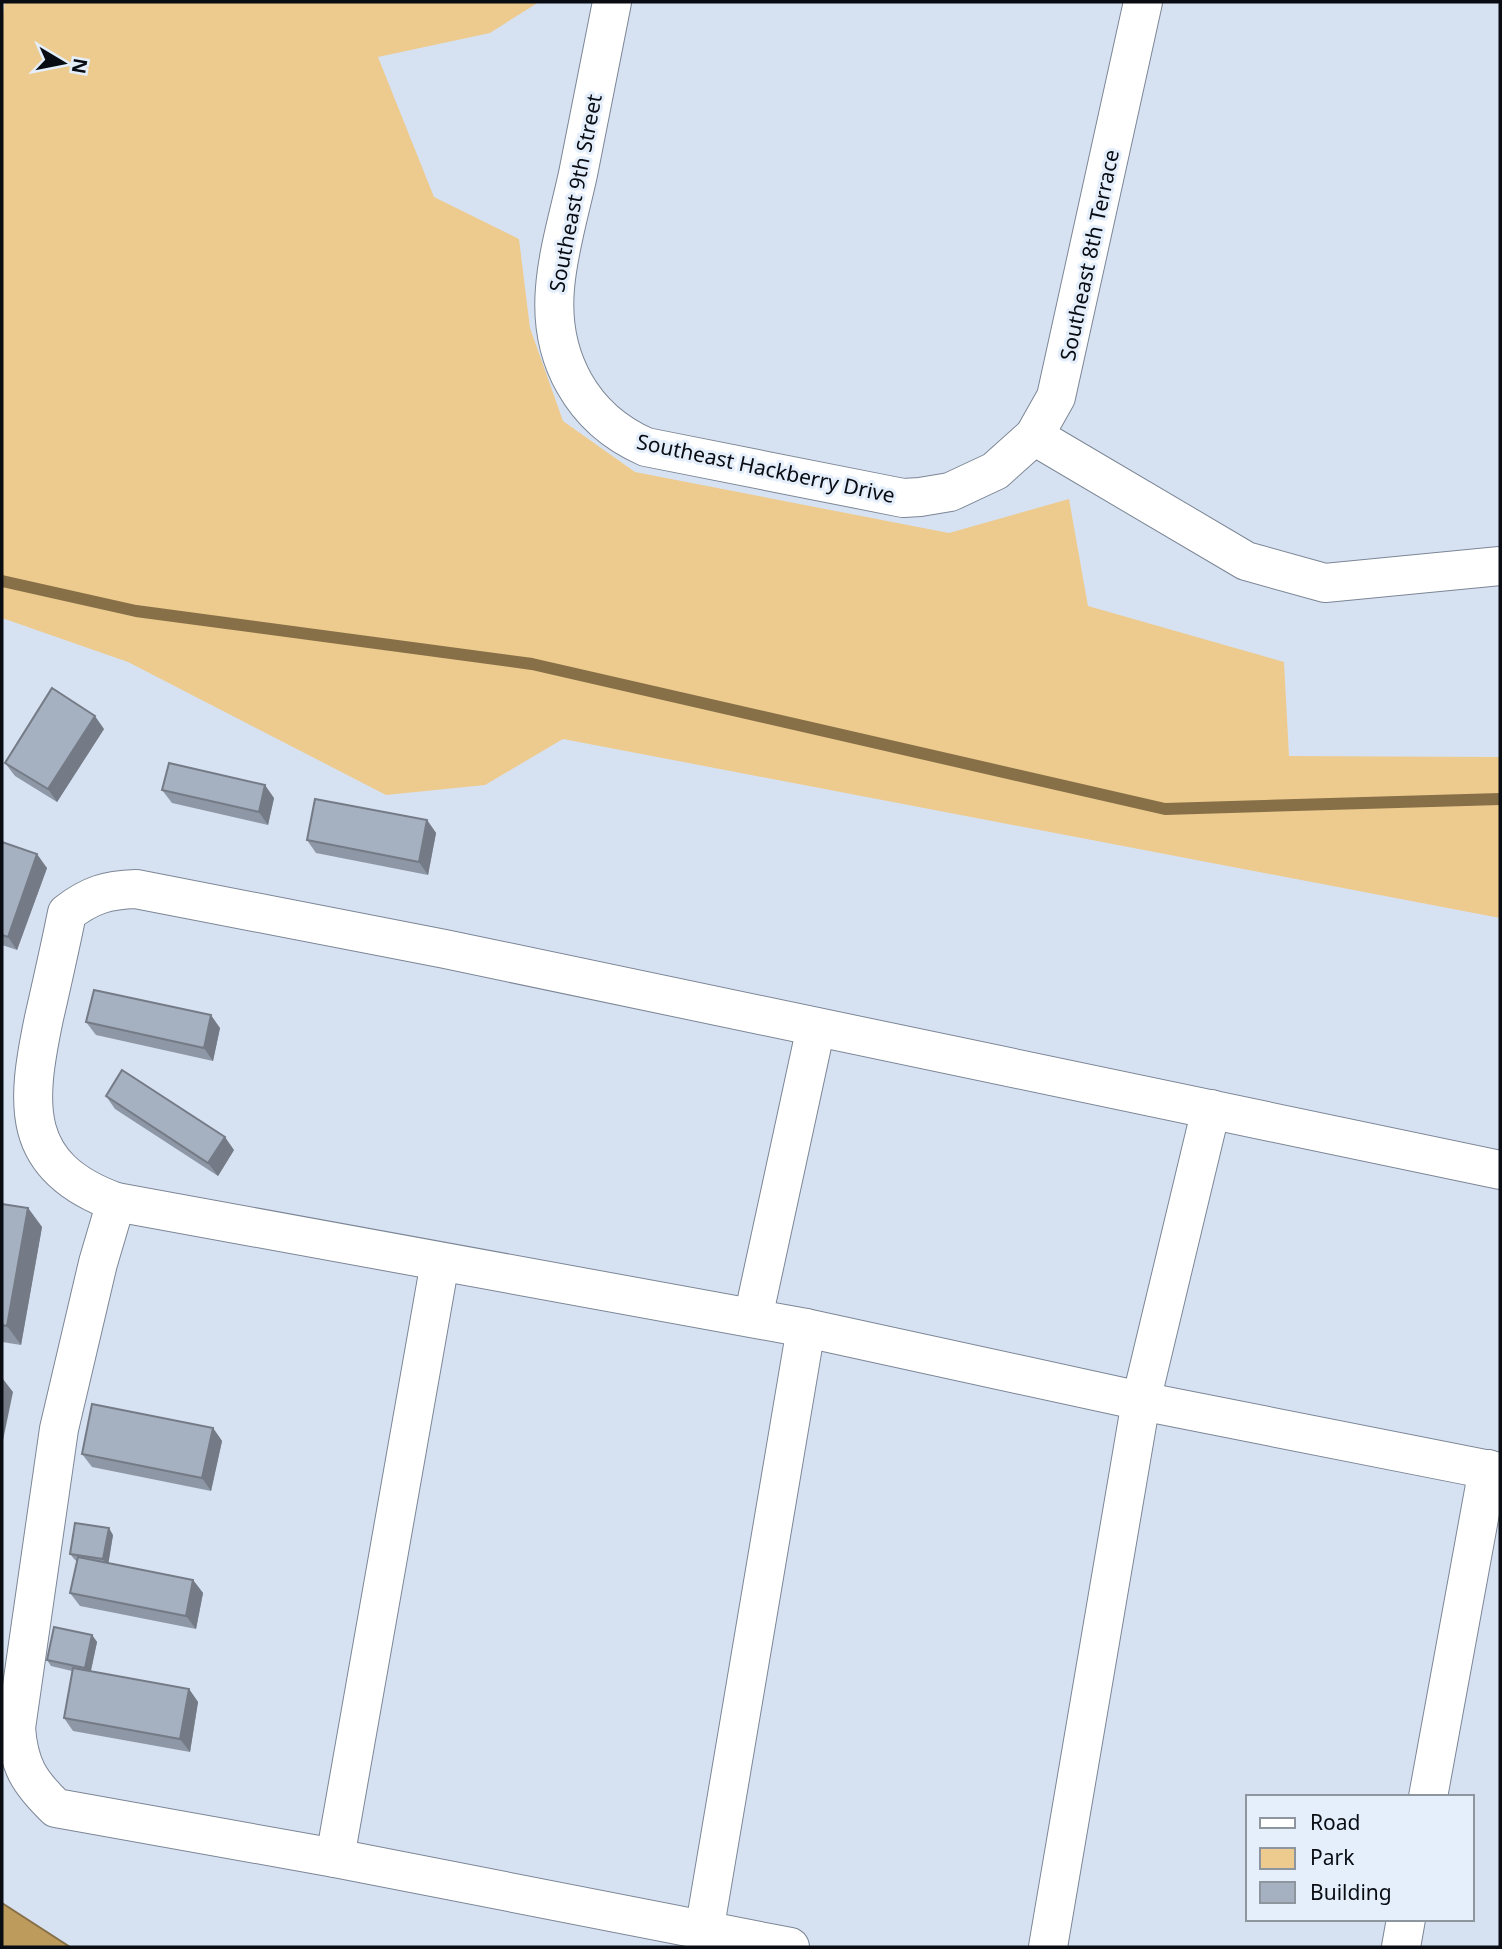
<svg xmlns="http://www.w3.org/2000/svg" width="1502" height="1949" viewBox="0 0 1502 1949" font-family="'Noto Sans',sans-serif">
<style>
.green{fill:#edcb8f}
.water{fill:#bd9b5d;stroke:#877047;stroke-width:2}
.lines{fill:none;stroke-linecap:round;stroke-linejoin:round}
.stream{stroke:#877047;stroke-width:12}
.minor-casing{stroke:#7c8695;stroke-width:40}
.minor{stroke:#fff;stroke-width:38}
.wall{fill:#8e97a5}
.shaded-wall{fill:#747b86}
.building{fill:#a5b0c0;stroke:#747b86;stroke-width:2}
.labels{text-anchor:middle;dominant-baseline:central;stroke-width:6;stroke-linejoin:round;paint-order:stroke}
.street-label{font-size:21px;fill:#090d13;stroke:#e5effc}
</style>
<rect width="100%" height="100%" fill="#d6e2f2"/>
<path class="green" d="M5,2h534l-49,31 -112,24 56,140 85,42 11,89 33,93 72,51 314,61 120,-34 19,107 196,56 5,94 211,1v161l-937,-179 -78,46 -99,10 -258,-133 -126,-44v-597z"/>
<path class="water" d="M2,1903l68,44h-68z"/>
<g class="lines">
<path class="stream" d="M2,581l134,30 396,53 633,145 335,-10"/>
<g class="minor-casing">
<g id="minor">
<path d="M612,2c-11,57 -23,114 -34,172 -8,37 -20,76 -23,114 -6,70 27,131 91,159l257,51 17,-1 30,-5 45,-21 39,-35 22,-39 87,-395"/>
<path d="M1034,436l212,125 79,22 175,-17"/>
<path d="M1500,1170l-1055,-221 -309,-60c-29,1 -46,6 -69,24 -7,35 -15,70 -23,105 -18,86 -25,149 72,184l690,126 335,73 359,71"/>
<path d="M116,1202l-18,61 -39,166 -43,299c3,38 13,54 40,80l279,50 455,89"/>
<path d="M753,1318l63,-291"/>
<path d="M1428,1797l60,-328"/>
<path d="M335,1858l105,-596"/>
<path d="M704,1932l102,-604"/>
<path d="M1048,1947l93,-546 70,-292"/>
<path d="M1401,1947l5,-28"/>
</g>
</g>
<use href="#minor" class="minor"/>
</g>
<g class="wall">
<path d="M104,729l-47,73 -42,-26 -10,-13z"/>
<path d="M162,790l112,8 -6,27 -96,-22z"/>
<path d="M427,820l9,13 -8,42 -112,-22 -9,-13z"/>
<path d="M2,842l45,26 -30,82 -15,-5z"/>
<path d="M86,1022l134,6 -7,33 -117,-26z"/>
<path d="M106,1096l128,54 -16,26 -103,-67z"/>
<path d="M2,1204l26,4 14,19 -21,118 -19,-3z"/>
<path d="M213,1428l9,13 -11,50 -119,-24 -10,-13z"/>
<path d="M113,1535l-5,28 85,17 10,13 -7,36 -116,-23 -10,-13 7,-32 -2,-1 -5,-6z"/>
<path d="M92,1635l5,7 -6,29 98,18 9,13 -8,50 -117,-21 -9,-13 8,-47 -21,-5 -4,-6z"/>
</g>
<g class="shaded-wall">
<path d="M95,716l9,13 -47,73 -9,-13z"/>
<path d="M265,785l9,13 -6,27 -9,-13z"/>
<path d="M427,820l9,13 -8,42 -9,-13z"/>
<path d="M37,854l10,14 -30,82 -9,-13z"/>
<path d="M211,1015l9,13 -7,33 -9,-13z"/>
<path d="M225,1137l9,13 -16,26 -10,-13z"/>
<path d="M28,1208l14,19 -21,118 -14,-19z"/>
<path d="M3,1379l10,13 -11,53v-58z"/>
<path d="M213,1428l9,13 -11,50 -9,-13z"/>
<path d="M109,1528l4,7 -5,31 -5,-7z"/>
<path d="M193,1580l10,13 -7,36 -10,-13z"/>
<path d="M92,1635l5,7 -7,32 -5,-6z"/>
<path d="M189,1689l9,13 -8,50 -10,-13z"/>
</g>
<g class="building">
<path d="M52,688l43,28 -47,73 -43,-26z"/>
<path d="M169,763l96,22 -6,27 -97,-22z"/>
<path d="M315,799l112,21 -8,42 -112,-22z"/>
<path d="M2,842l35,12 -29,83 -6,-2z"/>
<path d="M94,990l117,25 -7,33 -118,-26z"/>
<path d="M122,1070l103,67 -17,26 -102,-67z"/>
<path d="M2,1204l26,4 -21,118 -5,-1z"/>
<path d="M92,1404l121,24 -11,50 -120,-24z"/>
<path d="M75,1523l34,5 -6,31 -33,-5z"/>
<path d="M78,1557l115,23 -7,36 -116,-23z"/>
<path d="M54,1627l38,8 -7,33 -38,-8z"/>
<path d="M73,1668l116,21 -9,50 -116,-21z"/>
</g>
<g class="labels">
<g class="street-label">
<text transform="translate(575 193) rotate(-79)">Southeast 9th Street</text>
<text transform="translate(1089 255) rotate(-78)">Southeast 8th Terrace</text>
<text transform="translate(766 468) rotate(12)">Southeast Hackberry Drive</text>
</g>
</g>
<rect width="1502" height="1949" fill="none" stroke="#090d13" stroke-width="7"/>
<rect x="1246" y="1795" width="228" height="126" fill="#e5effc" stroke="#8d959f" stroke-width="2"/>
<rect x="1260" y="1818" width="35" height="10" fill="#ffffff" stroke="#8d959f" stroke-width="2"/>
<text x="1310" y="1830" font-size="21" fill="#090d13">Road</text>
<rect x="1260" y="1848" width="35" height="21" fill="#edcb8f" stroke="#8d959f" stroke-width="2"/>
<text x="1310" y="1865" font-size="21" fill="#090d13">Park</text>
<rect x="1260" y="1882" width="35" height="21" fill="#a5b0c0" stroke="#8d959f" stroke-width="2"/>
<text x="1310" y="1900" font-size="21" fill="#090d13">Building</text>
<g transform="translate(63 63) rotate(100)" stroke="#e5effc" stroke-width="5" paint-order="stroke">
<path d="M0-5L12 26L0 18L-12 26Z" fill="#090d13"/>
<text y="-10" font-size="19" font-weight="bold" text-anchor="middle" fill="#090d13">N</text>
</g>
</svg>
